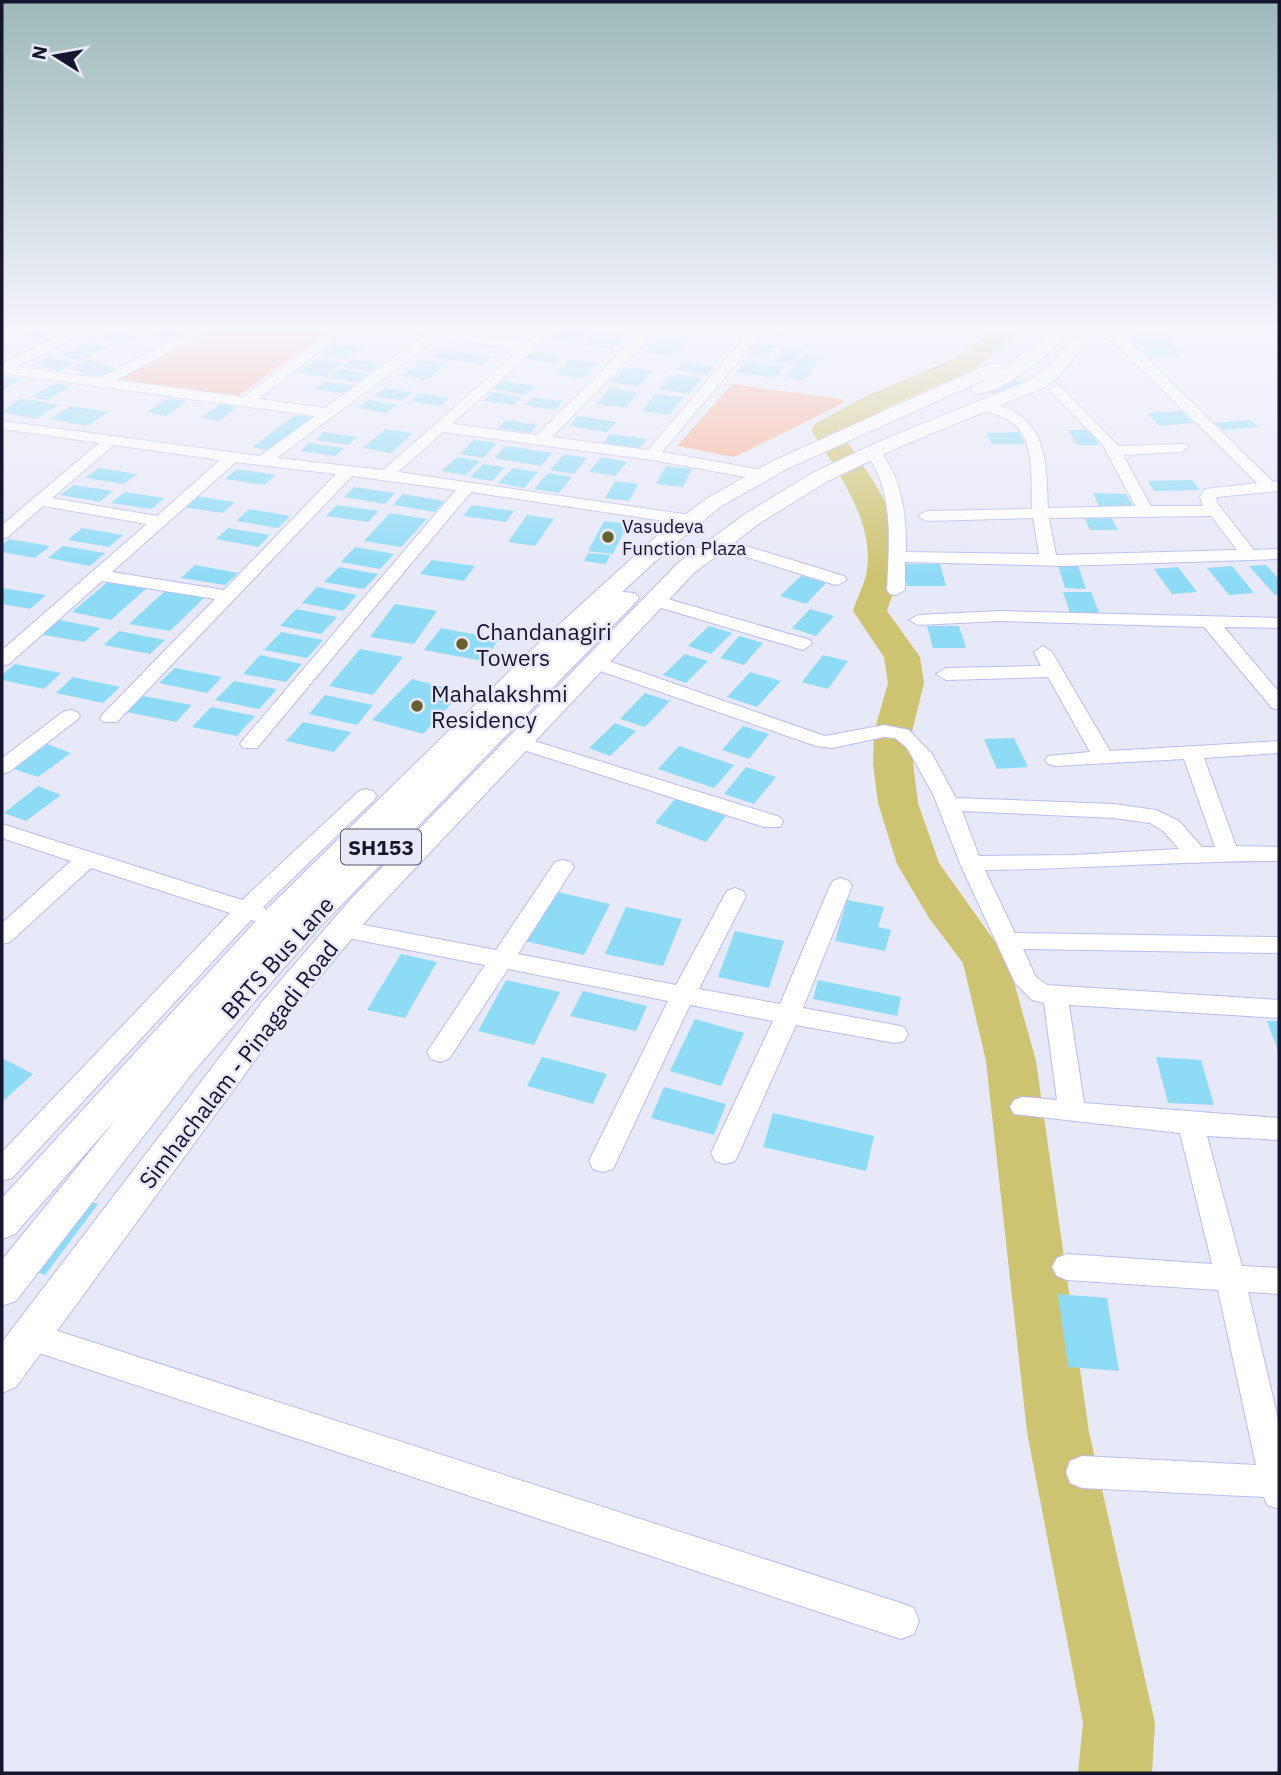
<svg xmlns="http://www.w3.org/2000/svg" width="1281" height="1775" viewBox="0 0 1281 1775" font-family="'IBM Plex Sans',sans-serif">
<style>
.green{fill:#faae91}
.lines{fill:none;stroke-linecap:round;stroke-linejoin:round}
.river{fill:#cec370;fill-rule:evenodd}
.building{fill:#8edbf6}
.minor-casing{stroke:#b9bcf5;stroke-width:2}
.major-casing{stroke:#b9bcf5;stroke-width:2}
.minor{fill:#fff;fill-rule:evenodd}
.major{fill:#fff;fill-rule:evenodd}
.poi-dot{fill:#66602c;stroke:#e8e9f8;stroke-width:2.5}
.labels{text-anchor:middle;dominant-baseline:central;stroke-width:5;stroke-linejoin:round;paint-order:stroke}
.far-poi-label{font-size:19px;fill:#16152f;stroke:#e8e9f8;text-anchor:start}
.shield{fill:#e8e9f8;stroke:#55556b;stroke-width:2}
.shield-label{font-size:21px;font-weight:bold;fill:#16152f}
.poi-label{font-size:23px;fill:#16152f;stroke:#e8e9f8;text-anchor:start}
.street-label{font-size:23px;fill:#16152f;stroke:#e8e9f8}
</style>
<rect width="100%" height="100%" fill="#e8e9f8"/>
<g class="green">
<path d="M217,328h115l-94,68 -122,-16z"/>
<path d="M732,384l108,15 5,3 -111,55 -57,-11z"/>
</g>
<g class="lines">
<path class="river" d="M995,328h29l-53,43 -85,37 -45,25c26,39 65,86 59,137 -1,14 -9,27 -13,41l33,46 4,26 -12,49 1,31 5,40 21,60 69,97 28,101 53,371 66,291 -3,50h-74l5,-50 -56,-291 -41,-371 -23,-98 -34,-45 -32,-54 -19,-61 -5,-40 1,-31 14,-49 -4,-26 -31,-46c4,-14 12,-27 14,-41 7,-51 -31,-100 -56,-140l4,-6 51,-28 87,-37z"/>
</g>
<g class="building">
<path d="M32,328h23l4,1 -20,9 -18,-5z"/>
<path d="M159,328h17l10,2 -14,9 -23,-5z"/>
<path d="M562,328h30l-15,14 -26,-3z"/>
<path d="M1169,328h28l4,5h-29z"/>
<path d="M115,331l20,6 -15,7 -20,-6z"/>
<path d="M598,331l28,4 -14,14 -28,-4z"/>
<path d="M1164,334l9,11 -36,1 -11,-10z"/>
<path d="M660,338l27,4 -14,15 -27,-4z"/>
<path d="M90,342l19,5 -30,14 -20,-6z"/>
<path d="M334,343l29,5 -15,11 -29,-4z"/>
<path d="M758,343l18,3 -10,12 -18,-2z"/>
<path d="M1173,346l9,11h-34l-9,-9z"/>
<path d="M785,347l19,2 -12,16 -19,-3z"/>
<path d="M440,350l52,7 -8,8 -52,-8z"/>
<path d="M533,352l29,4 -7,8 -30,-5z"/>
<path d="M805,353l17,3 -18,25 -18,-3z"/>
<path d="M50,357l24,7 -15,7 -25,-8z"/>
<path d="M315,359l28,4 -18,14 -28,-5z"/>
<path d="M353,359l29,5 -10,8 -30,-5z"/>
<path d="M571,359l27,4 -15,16 -27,-4z"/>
<path d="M88,360l28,8 -19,9 -28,-9z"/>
<path d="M421,360l25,4 -19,16 -25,-4z"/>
<path d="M745,361l39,6 -9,11 -40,-6z"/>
<path d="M682,362l33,5 -8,8 -33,-6z"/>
<path d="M626,367l28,4 -16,16 -27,-5z"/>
<path d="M339,369l29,5 -10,8 -30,-4z"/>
<path d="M671,374l31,4 -13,16 -31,-5z"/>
<path d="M7,377l14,3 -19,10v-10z"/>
<path d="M1015,380l7,2 -26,13 -7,-3z"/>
<path d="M325,381l30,5 -11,8 -30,-5z"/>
<path d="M502,381l33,5 -9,9 -33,-6z"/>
<path d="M54,383l16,3 -22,14 -17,-3z"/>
<path d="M385,388l27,4 -10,9 -28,-5z"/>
<path d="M610,388l28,4 -12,16 -30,-4z"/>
<path d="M492,392l30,5 -9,8 -30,-4z"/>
<path d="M420,393l29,5 -9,8 -30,-5z"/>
<path d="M655,394l28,3 -13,18 -28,-4z"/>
<path d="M532,397l31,4 -8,9 -31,-5z"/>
<path d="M21,398l37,7 -22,14 -34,-7z"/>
<path d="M168,398l19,3 -22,15 -18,-4z"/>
<path d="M368,400l29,5 -11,8 -29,-5z"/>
<path d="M220,404l17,3 -18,14 -18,-3z"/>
<path d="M71,406l37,6 -21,14 -37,-7z"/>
<path d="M1181,411l12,12 -34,3 -12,-13z"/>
<path d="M295,415l18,3 -43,33 -18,-4z"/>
<path d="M578,416l38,6 -9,10 -38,-6z"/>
<path d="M506,420l31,5 -7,8 -32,-5z"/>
<path d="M1250,420l9,7 -36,3 -8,-7z"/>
<path d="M385,429l28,4 -22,20 -28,-5z"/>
<path d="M1068,430h22l9,15h-22z"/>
<path d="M324,432l33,5 -9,8 -33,-5z"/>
<path d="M1019,432l6,12h-33l-6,-11z"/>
<path d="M610,434l37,5 -7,9 -37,-5z"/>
<path d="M474,440l23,3 -14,15 -23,-4z"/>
<path d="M309,443l35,5 -9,8 -35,-5z"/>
<path d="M506,446l46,7 -11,13 -47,-8z"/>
<path d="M564,454l23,4 -13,16 -24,-4z"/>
<path d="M457,457l23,4 -14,14 -24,-4z"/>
<path d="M601,457l26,5 -12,14 -26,-4z"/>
<path d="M483,464l22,3 -13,14 -22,-4z"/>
<path d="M666,466l26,3 -9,18 -27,-3z"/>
<path d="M99,468l38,6 -13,10 -39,-6z"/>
<path d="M513,468l25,4 -14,16 -26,-5z"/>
<path d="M237,469l39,6 -12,10 -39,-6z"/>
<path d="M548,473l24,4 -13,16 -25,-4z"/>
<path d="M1192,480l8,10 -46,1 -6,-10z"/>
<path d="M615,481l23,3 -9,17 -24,-3z"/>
<path d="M74,485l39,6 -13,11 -40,-7z"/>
<path d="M354,487l41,6 -10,11 -41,-7z"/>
<path d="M125,492l39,6 -13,11 -40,-6z"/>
<path d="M1093,493l33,1 8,14h-34z"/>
<path d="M403,494l41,7 -9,11 -42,-7z"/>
<path d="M195,496l40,6 -12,11 -41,-6z"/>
<path d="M337,505l42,6 -11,11 -42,-6z"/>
<path d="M472,505l42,6 -8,11 -43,-6z"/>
<path d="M249,509l41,7 -12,12 -42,-7z"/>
<path d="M390,513l37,6 -26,28 -37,-6z"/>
<path d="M527,515l27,4 -19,27 -27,-4z"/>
<path d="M1083,515h27l8,15h-28z"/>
<path d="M604,521l24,3 -15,30 -25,-3z"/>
<path d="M82,528l41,7 -14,12 -41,-7z"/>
<path d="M228,528l42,7 -12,12 -42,-8z"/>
<path d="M9,539l41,7 -15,12 -33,-6v-7z"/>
<path d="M63,546l42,7 -15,13 -42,-8z"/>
<path d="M355,547l39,7 -14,15 -39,-7z"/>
<path d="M588,553l22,2 -4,9 -22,-3z"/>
<path d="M432,560l43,6 -11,15 -44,-7z"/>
<path d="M903,564h37l6,22h-39z"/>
<path d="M195,565l43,8 -13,12 -44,-7z"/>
<path d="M1058,565h20l8,24 -21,-1z"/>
<path d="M1266,565l13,14v16h-4l-26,-29z"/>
<path d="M1232,566l22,27 -25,2 -22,-27z"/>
<path d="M339,567l39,7 -14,15 -40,-7z"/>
<path d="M1178,567l19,25 -25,2 -18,-25z"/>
<path d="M801,576l25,7 -20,21 -26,-8z"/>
<path d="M110,580l38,7 -37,33 -39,-8z"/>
<path d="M317,587l40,8 -14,16 -41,-8z"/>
<path d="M2,588l44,7 -16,14 -28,-5z"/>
<path d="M166,590l39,7 -35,34 -41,-7z"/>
<path d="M1063,592h28l9,23h-29z"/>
<path d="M395,604l42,7 -23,33 -44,-7z"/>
<path d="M296,609l41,8 -16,17 -41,-8z"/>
<path d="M810,609l24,7 -18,20 -24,-8z"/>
<path d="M55,619l45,9 -16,14 -46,-8z"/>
<path d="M709,626l23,7 -21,21 -23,-8z"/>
<path d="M927,626h32l7,22h-33z"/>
<path d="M441,628l58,11 -16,22 -59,-11z"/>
<path d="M119,631l46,9 -15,14 -46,-9z"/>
<path d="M281,632l42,8 -16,18 -43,-8z"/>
<path d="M739,636l24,7 -19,22 -24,-7z"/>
<path d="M360,649l43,8 -30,38 -44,-9z"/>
<path d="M685,654l23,7 -22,22 -23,-8z"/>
<path d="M260,655l42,9 -16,18 -43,-8z"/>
<path d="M823,655l25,6 -20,28 -26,-7z"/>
<path d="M15,664l46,9 -17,16 -42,-9v-5z"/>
<path d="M175,668l47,9 -15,16 -48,-10z"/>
<path d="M750,672l31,9 -24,26 -30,-10z"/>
<path d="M73,677l47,10 -17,16 -47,-10z"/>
<path d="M412,679l50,13 -39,42 -51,-14z"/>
<path d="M234,681l43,8 -18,20 -44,-9z"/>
<path d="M645,693l25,8 -25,26 -25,-8z"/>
<path d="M325,695l48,10 -16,20 -48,-11z"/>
<path d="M143,696l49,9 -16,17 -49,-10z"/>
<path d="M211,707l44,9 -18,20 -45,-9z"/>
<path d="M303,722l48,10 -17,20 -48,-11z"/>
<path d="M615,723l21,8 -26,25 -21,-8z"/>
<path d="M743,726l26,8 -20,25 -27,-9z"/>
<path d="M1014,738l14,29 -31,2 -13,-30z"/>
<path d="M47,744l24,9 -33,24 -24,-8z"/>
<path d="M679,746l55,19 -20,23 -56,-19z"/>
<path d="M746,767l30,10 -22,27 -30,-10z"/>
<path d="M38,786l23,9 -35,26 -22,-8z"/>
<path d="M675,799l51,17 -20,26 -51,-19z"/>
<path d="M553,891l57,13 -26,51 -59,-14z"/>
<path d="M847,900l37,7 -6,20 13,3 -6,21 -50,-10z"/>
<path d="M626,907l56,12 -19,47 -58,-12z"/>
<path d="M735,931l49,10 -15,47 -51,-11z"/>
<path d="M401,954l36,8 -32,56 -38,-8z"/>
<path d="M506,980l54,12 -26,53 -56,-14z"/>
<path d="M818,980l83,17 -4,19 -84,-17z"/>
<path d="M583,991l64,15 -11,25 -66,-15z"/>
<path d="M695,1019l49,14 -23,53 -51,-15z"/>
<path d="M1267,1021h12v32z"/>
<path d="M542,1057l65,17 -14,30 -66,-18z"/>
<path d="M1156,1057l45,3 13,45 -46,-2z"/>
<path d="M2,1058l31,16 -31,28z"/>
<path d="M664,1087l62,17 -12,31 -63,-17z"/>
<path d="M773,1113l101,23 -8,35 -103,-24z"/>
<path d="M82,1199l16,5 -53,71 -16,-6z"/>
<path d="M1058,1294l49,4 12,73 -51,-4z"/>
</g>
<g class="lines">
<g class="minor-casing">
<g id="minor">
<path d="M78,328h17l-79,39 83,11 98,-50h17l-98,52 127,17 92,-69h15l-92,71 67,9 100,-73 -29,-7h35l96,15 17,-15h14l-106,96 85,11 108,-107h14l-107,109 96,13 105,-122h73l-19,10 -44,-6 -101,120 100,18 6,2 2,3 -2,3 -6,2 -110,-20 -209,-28 -45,40 292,43 8,5 -8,5 -219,-33 -214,256h-14l-3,-4 3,-4 213,-250 -104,-14 -235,246h-14l-3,-4 3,-4 112,-115 -113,-18 -93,83 -7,2v-16l145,-126 -104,-18 -35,31 -6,1v-13l97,-82 -97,-14v-8l258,35 55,-40 -313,-43v-10zM439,337l81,13 -137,120 -106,-12zM114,445l106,15 -63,56 -105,-18zM236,462l100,12 -112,116 -112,-18z"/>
<path d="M1085,328h19l20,8 149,146 6,-1v10l-63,6 1,6 37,47 25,-1v10l-216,7 -158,-4v28l-9,5 -6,-1 -3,-4c2,-49 8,-97 -22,-139l3,-3h10c25,32 28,65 28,104l133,2 -6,-36 -107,3 -8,-5 8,-5 106,-2c-1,-24 3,-64 -15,-82 -9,-10 -24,-13 -35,-18l-2,-3 2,-3c9,-2 17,3 26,6 41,17 38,62 40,99l87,-2 -32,-61 -54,-55 7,-4 5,1 57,59 68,-2 3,3 -8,5 -58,3 28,51h52l-3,-9 5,-8 52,-6 -143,-141zM1211,516l26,34 -181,5 -7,-37z"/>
<path d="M1197,328h13l4,6 -2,3h-10z"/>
<path d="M717,537l127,39 3,4 -9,5 -6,-1 -121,-38 -2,-4z"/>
<path d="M654,595l156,45 2,4 -9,6 -155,-46 -3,-4z"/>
<path d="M1000,611l279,7v10l-55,-1 55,65v18l-7,-2 -68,-81 -204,-6 -82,4 -9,-5 9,-5z"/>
<path d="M1043,646l9,6 58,99 169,-10v12l-75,5 32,88 43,1v14c-98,0 -196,8 -294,9l30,63 264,4v16l-256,-4 13,28 11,8 232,15v18l-210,-13 15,98 195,15v22l-72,-4 35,130 37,2v26l-31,-2 31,131v86l-12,-4 -3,-8 -182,-9 -12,-5 -4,-11 4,-11 12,-5 174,9 -38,-175 -151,-10 -10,-4 -5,-9 5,-9 10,-4 145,10 -32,-131 -166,-19 -4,-7 4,-7 9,-3 34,3 -13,-97 -12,-3 -17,-17 -54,-117 -28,-72 -26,-46 -12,-10 -11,-1 -52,11 -16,-2 -230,-80 -2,-4 9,-6 7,2 225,78 59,-11 25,5 23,24 24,44 158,6 42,6 23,11 23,26h13l-31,-88 -129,7 -7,-2 -3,-4 3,-4 42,-4 -42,-75 -102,3 -10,-6 10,-6 95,-2 -7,-14zM962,811l152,7 36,5 13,8 16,18 -107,6 -93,1z"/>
<path d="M70,710l7,2 3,4 -3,4 -68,52 -7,2v-16l61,-46z"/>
<path d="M518,736l262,81 3,5 -3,5h-16l-253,-81 -3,-4 3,-4z"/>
<path d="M366,789l7,2 4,5 -4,5 -110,106 8,7 -4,6 -8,2 -8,-2 -239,258 -10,3v-29l228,-239 -139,-45 -81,74 -8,2v-21l69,-62 -69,-23v-14l240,76 117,-109z"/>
<path d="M563,860l8,2 3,5 -56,87 158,31 48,-89 3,-5 8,-3 8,3 3,5 -47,93 81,15 50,-118 3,-5 8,-3 8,3 3,5 -49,122 92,17 9,2 4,7 -4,7 -9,2 -99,-18 -57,128 -4,8 -10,3 -10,-3 -4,-8 62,-132 -83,-16 -77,164 -10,3 -10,-3 -4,-8 79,-160 -160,-32 -59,90 -9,3 -9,-3 -4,-7 58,-87 -142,-28 -8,-2 -4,-6 4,-6 8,-2 153,29 59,-88z"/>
<path d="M30,1322l871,281 13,5 5,13 -5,13 -13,5 -871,-289 -11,-4 -4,-10 4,-10z"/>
</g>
</g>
<g class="major-casing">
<g id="major">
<path d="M1054,328h18c-15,20 -73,71 -99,65l-2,-4 19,-12 -203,92 -67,38 -51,42 -47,43 13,1 4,5 -4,5 -316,325 -125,143 -178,230 -14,5v-46l115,-142 -102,116 -13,5v-41l262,-286 265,-260 124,-113 53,-40 67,-38 216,-97h12l2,6z"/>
<path d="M1082,328h17l-39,47 -15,12 -146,60 -71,34 -68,42 -66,50 -322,341 -86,104 -270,369 -14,6v-51l260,-340 88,-102 328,-337 67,-49 69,-42 71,-33 148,-60 15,-12z"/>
</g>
</g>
<use href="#minor" class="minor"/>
<use href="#major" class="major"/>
</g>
<linearGradient id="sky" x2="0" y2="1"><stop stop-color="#9dbab8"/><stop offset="0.57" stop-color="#f5f5fc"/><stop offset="1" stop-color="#f5f5fc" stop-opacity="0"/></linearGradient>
<rect width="1281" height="577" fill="url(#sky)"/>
<g class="poi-dot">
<circle cx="608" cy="537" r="7"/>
<circle cx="462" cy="644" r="7"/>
<circle cx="417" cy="706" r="7"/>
</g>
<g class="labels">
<g class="far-poi-label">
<text x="622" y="526">Vasudeva<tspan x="622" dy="22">Function Plaza</tspan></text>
</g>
<rect class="shield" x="341" y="829.5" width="80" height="35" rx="5"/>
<g class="shield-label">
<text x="381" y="847">SH153</text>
</g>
<g class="poi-label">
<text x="476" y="631">Chandanagiri<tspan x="476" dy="26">Towers</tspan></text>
<text x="431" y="693">Mahalakshmi<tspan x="431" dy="26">Residency</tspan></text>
</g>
<g class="street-label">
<text transform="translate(277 957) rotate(-48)">BRTS Bus Lane</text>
<text transform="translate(238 1064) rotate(-52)">Simhachalam - Pinagadi Road</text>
</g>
</g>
<rect width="1281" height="1775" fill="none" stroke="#16152f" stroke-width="7"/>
<g transform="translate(56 56) rotate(281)" stroke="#e8e9f8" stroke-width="5" paint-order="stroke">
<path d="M0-5L12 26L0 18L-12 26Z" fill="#16152f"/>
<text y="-10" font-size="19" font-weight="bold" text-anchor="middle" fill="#16152f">N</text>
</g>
</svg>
